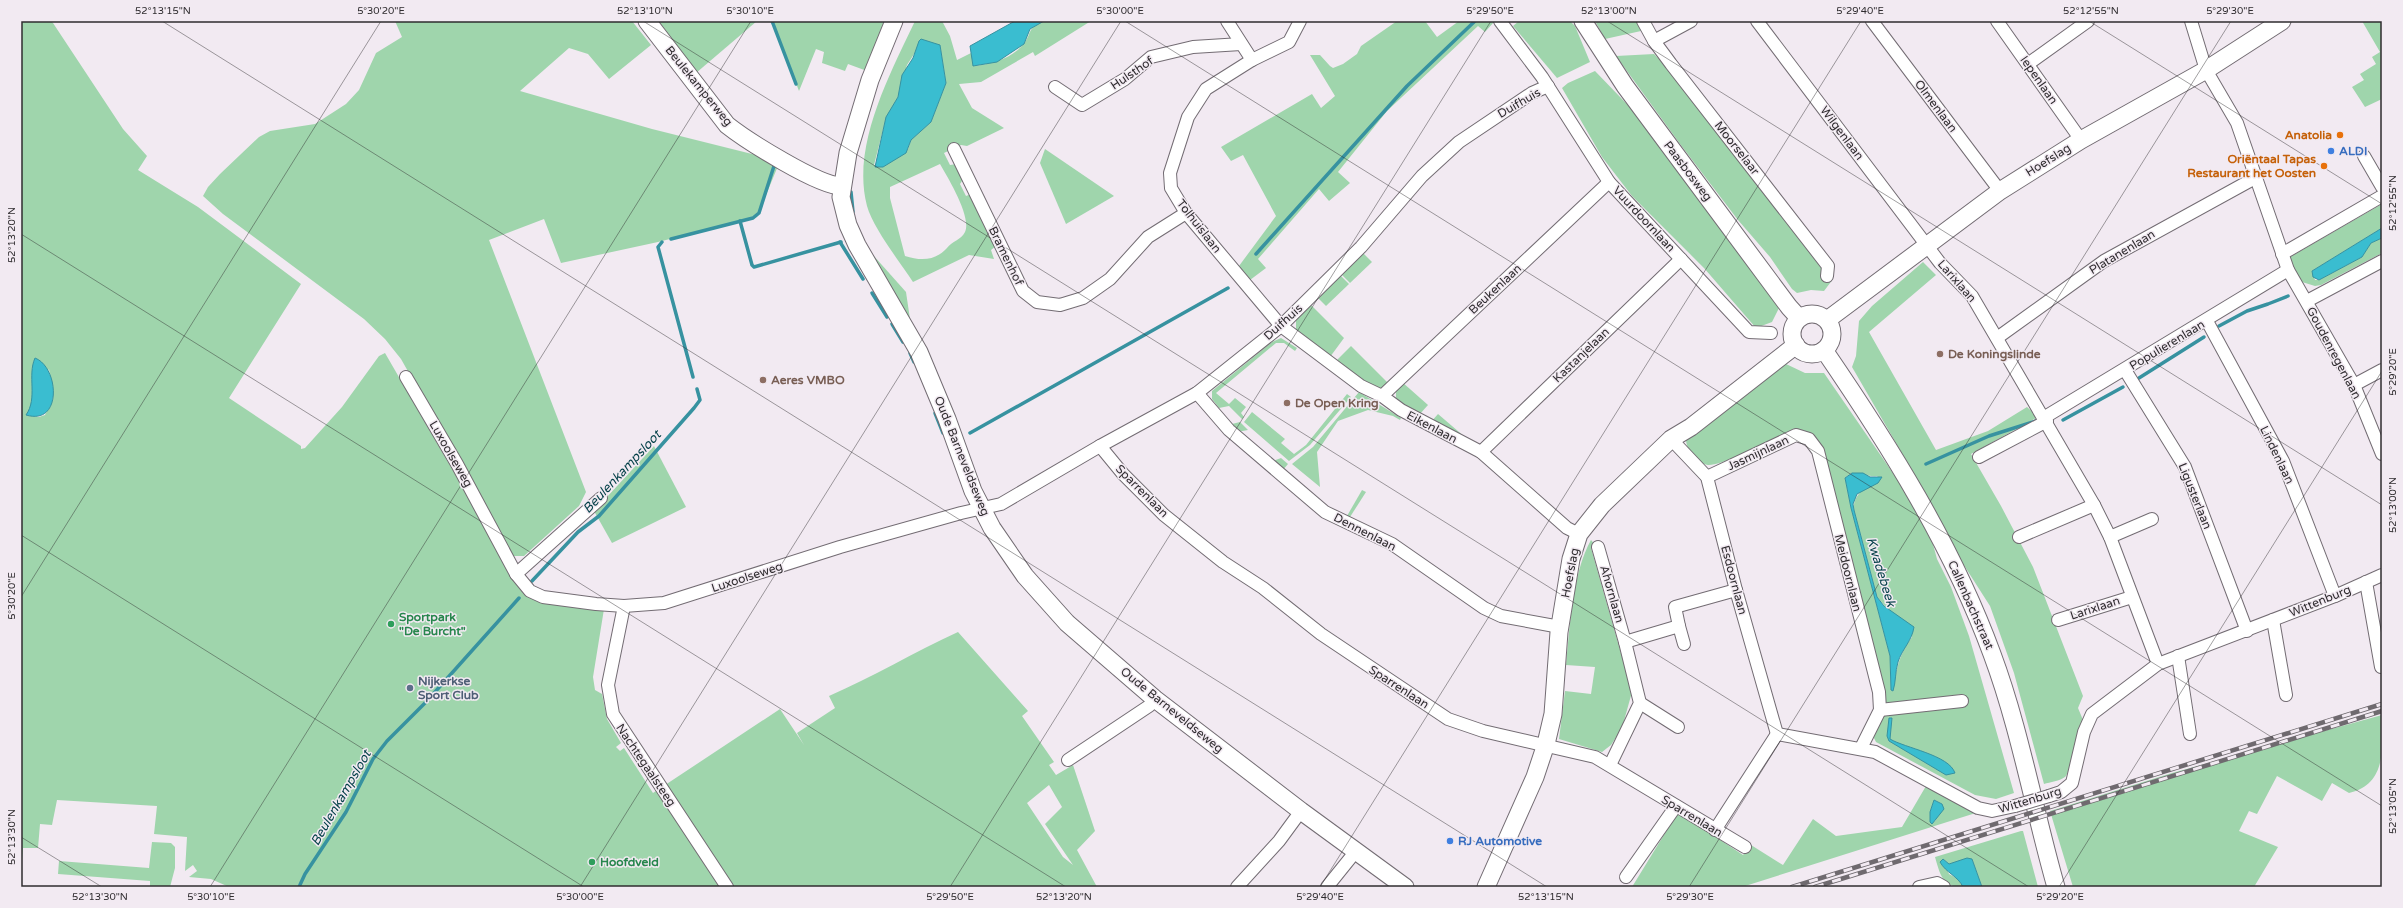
<svg xmlns="http://www.w3.org/2000/svg" width="2403" height="908" viewBox="0 0 2403 908" font-family="'Varela Round',sans-serif">
<style>
.green{fill:#9fd5ac;fill-rule:evenodd}
.water{fill:#3abdd0;stroke:#3792a0}
.lines{fill:none;stroke-linecap:round;stroke-linejoin:round}
.stream{stroke:#3792a0;stroke-width:3.5}
.street-casing{stroke:#736c73;stroke-width:14}
.secondary-casing{stroke:#736c73;stroke-width:19}
.street{stroke:#fff;stroke-width:12}
.secondary{stroke:#fff;stroke-width:17}
.rail-casing{stroke:#6f6a6f;stroke-width:4.5}
.rail{stroke:#f2eaf2;stroke-width:3;stroke-dasharray:9;stroke-linecap:butt}
.street-bridge-casing{stroke:#736c73;stroke-width:14;stroke-linecap:butt}
.street-bridge{stroke:#fff;stroke-width:12}
.ticks{fill:none;stroke:#2f2c2f;stroke-width:1;stroke-opacity:0.45}
.food-dot{fill:#e8710a;stroke:#f2eaf2;stroke-width:1.5}
.shop-dot{fill:#3f7fe0;stroke:#f2eaf2;stroke-width:1.5}
.education-dot{fill:#8d6e63;stroke:#f2eaf2;stroke-width:1.5}
.leisure-dot{fill:#2e9e5b;stroke:#f2eaf2;stroke-width:1.5}
.service-dot{fill:#5c6f8a;stroke:#f2eaf2;stroke-width:1.5}
.labels{text-anchor:middle;dominant-baseline:central;stroke-width:3;stroke-linejoin:round;paint-order:stroke}
.street-label{font-size:12px;fill:#2f2c2f;stroke:#f2eaf2}
.food-label{font-size:12px;font-weight:bold;fill:#c56008;stroke:#f2eaf2;text-anchor:end}
.shop-label{font-size:12px;font-weight:bold;fill:#366cbe;stroke:#f2eaf2;text-anchor:start}
.education-label{font-size:12px;font-weight:bold;fill:#785e54;stroke:#f2eaf2;text-anchor:start}
.leisure-label{font-size:12px;font-weight:bold;fill:#27864d;stroke:#f2eaf2;text-anchor:start}
.service-label{font-size:12px;font-weight:bold;fill:#4e5e75;stroke:#f2eaf2;text-anchor:start}
.water-label{font-size:13px;font-style:italic;fill:#023f47;stroke:#f2eaf2}
.neatline{fill:none;stroke:#2f2c2f;stroke-width:1.5}
.ticks-label{font-size:10px;text-anchor:middle;fill:#2f2c2f}
</style>
<rect width="100%" height="100%" fill="#f2eaf2"/>
<g class="green">
<path d="M21,21h30l2,2 70,106 24,27 -9,14 60,37 103,77 -72,114 72,48v3l4,-1 37,-41 37,-51 6,-3 136,235 83,21 -11,68 2,13 7,4 5,25 14,24 -5,4 4,4 4,-3 29,45 127,-84 24,36 -7,-12 38,-25 -6,-12c44,-19 85,-44 129,-64l70,79 -6,5 32,46 -5,3 7,10 17,-10 22,66 -18,19 20,37h-798l8,-18 -10,18h-68l-18,-8 -22,-2 8,-6 -4,-6 -8,6 2,-34 -33,-3 3,-28 -100,-6 -5,25 -12,-1 -2,24h-15l-2,25zM49,369l4,29 -8,17 -6,2 -12,-2zM1049,785l13,22 -17,17 28,41 -10,-8 -36,-54z"/>
<path d="M395,21h237l19,24 -42,34 -21,-25 -19,-6 -49,43 132,38 128,32 -23,56 -99,25 -97,21 -17,-44 -55,21 97,252 -7,14 -55,50h-11l-5,-8 -107,-189 -16,-20 -21,-20 -141,-105 -20,-18 5,-9 12,-13 39,-37 11,-6 45,-7 31,-20 13,-14 17,-37 26,-16z"/>
<path d="M657,21h100l-61,52z"/>
<path d="M772,21h116l-21,50 -19,-7 -3,7 -23,-8 2,-11 -8,-3 -17,42z"/>
<path d="M915,21h27l8,15 7,24 14,-7 3,13c18,-2 40,-8 51,-24 7,-10 2,-13 17,-20 9,-4 38,-1 49,-1l-56,35 -2,-4 -52,30 -22,2 13,24 32,20 -37,18 -6,-1 -17,8 6,12 7,-1 7,14 -4,6 6,12 5,-2 25,52 -5,4 3,9 -25,-4 -56,27c-13,-20 -40,-54 -46,-76 -16,-60 23,-132 48,-185zM940,45l6,38 -15,39 -20,18 -3,9 -25,18 -9,-2 11,-43 15,-29 7,-28 9,-14zM940,164c8,14 32,53 25,68 -4,8 -13,9 -18,16 -12,13 -26,13 -42,8l-15,-58v-11z"/>
<path d="M1397,21h28l12,16 22,-16 35,1 -9,10 -7,-6 -91,85 -49,61 12,11 -21,18 -10,-12 -61,70 8,9 -16,12 -11,-14 37,-50 -33,-61 -12,6 -10,-14 91,-53 9,14 14,-12 -25,-41h10l10,11 3,2 10,-4 14,-10 4,-8z"/>
<path d="M1519,21h51l5,5 15,36 -33,16 -44,-52z"/>
<path d="M1595,21h41l5,10 -36,8z"/>
<path d="M2362,21h20v78l-17,8 -13,-20 12,-7 -4,-6 16,-10 -4,-7 8,-5z"/>
<path d="M1654,54l18,18 161,207 -9,12 -13,-1 -14,3 -5,-4 -22,-32 -32,-37 -58,-76 -64,-88z"/>
<path d="M1595,71l53,55 132,180 -8,16 -16,6 -52,-60 -72,-72 -30,-39 -40,-69 6,-5z"/>
<path d="M1045,149l69,47 -48,28 -26,-61z"/>
<path d="M2382,204v24l-70,43 3,9h4l43,-23 9,-14 11,-5v15l-61,32 -6,1 -13,-4 -10,-17 -2,-8z"/>
<path d="M865,246l41,46 5,34z"/>
<path d="M1363,253l9,9 -22,21 -9,-9z"/>
<path d="M1923,262l13,13 -67,57 67,118 52,-19 39,-24 11,10 -67,37 30,52 32,61 50,129 -5,12 5,12c-8,12 -12,52 -18,57 -5,4 -15,5 -21,7l-30,-111 -24,-67 -39,-61 -44,-83 -55,-95 4,-11 3,-35 13,-15z"/>
<path d="M1340,275l9,9 -23,22 -9,-9z"/>
<path d="M1311,305l33,33 -14,19 -34,-27v-11z"/>
<path d="M1281,338l16,10 -2,3 -11,-8h-8l-60,50 13,11 6,-6 11,9 -5,6 3,4 -2,2 -13,-13 -10,2 -7,-9v-8l60,-49z"/>
<path d="M1351,346l38,38 -8,4 -9,-1 -36,-26z"/>
<path d="M1786,364l19,9h19l73,106 34,58 6,22 14,28 18,49 45,157 -18,6 -21,-4 -99,-53 -3,-6 10,-22 82,-9 -2,-11 -80,12 -72,-270 -6,-5 -10,-1c-16,7 -73,36 -87,35 -12,-2 -22,-15 -22,-26zM1851,473c11,0 17,4 27,3 -10,10 -26,18 -24,34l23,87 35,40c-13,17 -16,33 -19,54l-2,-1 -1,-34 -39,-148 -6,-30z"/>
<path d="M1402,382l26,23 -9,10 -23,-15v-11z"/>
<path d="M1359,392l42,26 -1,2 -7,-4 -25,-6 -30,11 -21,31 3,35 -28,-23 21,-17z"/>
<path d="M1347,394l4,3 -41,48 -21,16 -45,-39 8,-10 33,27 -4,4 13,11 12,-9z"/>
<path d="M1438,414l28,24 -35,-16z"/>
<path d="M1240,422l8,8 -11,2 -5,-8z"/>
<path d="M654,446l32,61 -74,36 -18,-32z"/>
<path d="M1281,458l7,6 -6,7 -9,-10z"/>
<path d="M1362,490l4,2 -16,25 -3,-1z"/>
<path d="M1591,540l5,6 -5,2 41,144 -10,36 -11,17 -9,7 -43,-13 6,-48 26,3 4,-27 -29,-2c4,-39 6,-91 25,-125z"/>
<path d="M2382,715c0,31 6,69 -33,78l-17,-10 -10,18 -45,-25 -20,38 -8,-3 -10,20 39,16 -24,40h-181l-23,-76 122,-38z"/>
<path d="M1926,786l56,25 -240,76h-110l46,-75 65,43 8,-10 32,20 30,-46 23,17 66,-9zM1934,800l8,4 -7,17 -5,1v-10z"/>
<path d="M2021,831h2l15,56h-56l-10,-28 -23,5 -6,-5 6,15 9,5 5,8c-21,0 -23,-13 -28,-30z"/>
<path d="M152,842l19,1 4,4v21l-5,19h-20v-6l-92,-7 1,-13 90,7z"/>
</g>
<g class="water">
<path d="M1015,21h29l-14,8 -6,15 -27,18 -24,4 -3,-20z"/>
<path d="M921,39l19,6 6,38 -15,39 -20,18 -5,13 -23,14h-8l11,-50 12,-20 4,-22 11,-17 6,-17z"/>
<path d="M2382,228v10l-11,5 -9,14 -43,23 -6,-3 -1,-6z"/>
<path d="M35,358c24,9 28,68 -9,57 12,-17 1,-39 9,-57z"/>
<path d="M1852,473h11l7,4h12l-4,6 -21,11 -4,10 1,6 23,87 7,9 30,21c-2,14 -12,22 -16,35 -3,10 -2,20 -5,29l-2,-1 -1,-34 -39,-148 -6,-30z"/>
<path d="M1889,718h3l-2,21c15,9 59,16 65,34l-9,2 -57,-34 -2,-5z"/>
<path d="M1934,800l8,4 2,5 -12,15 -2,-2v-10z"/>
<path d="M1967,858l5,1 10,28h-19c-5,-11 -17,-14 -23,-25l3,-3 6,5z"/>
</g>
<g class="lines">
<g class="stream">
<path d="M772,21l24,63"/>
<path d="M851,192l2,20"/>
<path d="M740,221l12,44 2,2 87,-25"/>
<path d="M671,239l82,-21 6,-5 15,-47"/>
<path d="M662,242l-4,5 35,130"/>
<path d="M840,242l23,37"/>
<path d="M1256,254l151,-168 68,-65"/>
<path d="M872,293l15,24"/>
<path d="M892,324l11,18"/>
<path d="M2219,326l28,-15 21,-7 20,-8"/>
<path d="M910,353l4,9"/>
<path d="M2139,378l65,-41"/>
<path d="M935,413l8,20"/>
<path d="M2063,420l60,-33"/>
<path d="M970,433l258,-145"/>
<path d="M1926,464l63,-28 47,-15"/>
<path d="M532,581l46,-49 21,-16 95,-108 6,-8 -3,-11"/>
<path d="M299,887l6,-13 41,-62 27,-53 14,-18 39,-39 93,-104"/>
</g>
<g class="street-casing">
<g id="street">
<path d="M1227,21l25,39"/>
<path d="M1300,21l-11,21 -37,18 -46,29 -18,28 -18,56 1,15 15,25 95,113 80,60 21,10 19,14 80,42 86,76 12,6"/>
<path d="M1500,21l42,56 67,105 140,150 22,1"/>
<path d="M1643,21l11,20 17,23 157,202 -1,10"/>
<path d="M1757,21l183,242 32,33 122,209 16,32 48,127"/>
<path d="M1872,21l128,170"/>
<path d="M1997,21l84,119"/>
<path d="M2191,21l15,49 31,53 51,147 66,115 28,69"/>
<path d="M1654,41l37,-20"/>
<path d="M2028,64l60,-43"/>
<path d="M1055,87l27,18 43,-26 26,-22 42,-10 48,-3"/>
<path d="M954,149l69,142 14,11 23,3 23,-7 27,-19 38,-42 38,-24"/>
<path d="M2364,156l18,31"/>
<path d="M2282,254l100,-58"/>
<path d="M2307,301l75,-40"/>
<path d="M2207,321l76,140 52,135"/>
<path d="M1997,338l107,-77 151,-83"/>
<path d="M2125,370l60,97 62,164"/>
<path d="M406,377l51,87 59,110 14,17 13,6 53,7 28,2 40,-3 176,-56 121,-34 40,-9 99,-58 97,-53 84,-67 80,-79 61,-71 37,-34 73,-49 16,-7"/>
<path d="M2354,385l28,-15"/>
<path d="M1197,393l32,37 96,82 67,32 92,64 17,8 59,11"/>
<path d="M1382,396l227,-214"/>
<path d="M2045,417l243,-147"/>
<path d="M1671,439l36,38 29,113 41,144"/>
<path d="M1100,446l23,28 41,41 59,47 40,26 58,46 127,85 35,12 112,26 150,90"/>
<path d="M1481,452l200,-193"/>
<path d="M1979,457l68,-36"/>
<path d="M1707,477l89,-42 13,4 9,12 61,241 1,18 -19,38"/>
<path d="M2019,537l75,-32"/>
<path d="M2110,537l42,-18"/>
<path d="M1598,547l27,95 15,61 -30,62"/>
<path d="M516,574l85,-76"/>
<path d="M2366,582l15,85"/>
<path d="M624,606l-16,79 5,29 114,173"/>
<path d="M2058,620l74,-23"/>
<path d="M2273,620l13,75"/>
<path d="M1679,626l5,18"/>
<path d="M1625,642l54,-16 -4,-19 61,-17"/>
<path d="M2178,656l12,78"/>
<path d="M1640,703l38,24"/>
<path d="M1880,710l82,-9"/>
<path d="M1777,734l98,18 103,56 14,3 23,-5"/>
<path d="M1068,760l81,-54 6,-7"/>
<path d="M2049,796l12,-4 11,-9 12,-51 8,-18 66,-50 177,-68 47,-21"/>
<path d="M1715,830l62,-96"/>
<path d="M1626,877l50,-71"/>
<path d="M1237,887l42,-46 22,-30"/>
<path d="M1327,887l29,-36"/>
<path d="M1919,887l18,-4 7,4"/>
</g>
</g>
<g class="secondary-casing">
<g id="secondary">
<path d="M647,21l80,104c19,15 93,62 115,61"/>
<path d="M894,21l-24,59 -22,73 -7,44 7,28 9,20 62,107 28,67 26,72 19,37 33,48 42,47 88,76 146,112 104,76"/>
<path d="M1583,21l42,65 164,221 10,11"/>
<circle cx="1812" cy="334" r="20"/>
<path d="M1827,320l173,-129 81,-51 125,-70 76,-49"/>
<path d="M1824,350c65,95 128,195 168,304 28,75 42,156 64,233"/>
<path d="M1486,887l49,-110 11,-33 7,-30 6,-82 12,-73 8,-25 23,-29 69,-66 20,-12 105,-82"/>
</g>
</g>
<use href="#street" class="street"/>
<use href="#secondary" class="secondary"/>
<g class="rail-casing">
<g id="rail">
<path d="M1792,887l590,-183"/>
<path d="M1815,887l567,-176"/>
</g>
</g>
<use href="#rail" class="rail"/>
<g class="street-bridge-casing">
<path id="street-bridge" d="M2015,806l34,-10"/>
</g>
<use href="#street-bridge" class="street-bridge"/>
</g>
<path class="ticks" d="M162,21l1385,866M643,21l1386,866M1125,21l1257,785M1607,21l775,484M2089,21l293,183M21,234l1045,653M21,535l563,352M21,597l360,-576M21,837l81,50M210,887l541,-866M580,887l541,-866M950,887l541,-866M1320,887l541,-866M1689,887l542,-866M2059,887l323,-516"/>
<g class="food-dot">
<circle cx="2340" cy="135" r="4"/>
<circle cx="2324" cy="166" r="4"/>
</g>
<g class="shop-dot">
<circle cx="2331" cy="151" r="4"/>
<circle cx="1450" cy="841" r="4"/>
</g>
<g class="education-dot">
<circle cx="1940" cy="354" r="4"/>
<circle cx="763" cy="380" r="4"/>
<circle cx="1287" cy="403" r="4"/>
</g>
<g class="leisure-dot">
<circle cx="391" cy="624" r="4"/>
<circle cx="592" cy="862" r="4"/>
</g>
<circle class="service-dot" cx="410" cy="688" r="4"/>
<g class="labels">
<g class="street-label">
<text transform="translate(1132 73) rotate(-34)">Hulsthof</text>
<text transform="translate(2039 80) rotate(55)">Iepenlaan</text>
<text transform="translate(699 86) rotate(51)">Beulekamperweg</text>
<text transform="translate(1519 103) rotate(-30)">Duifhuis</text>
<text transform="translate(1936 106) rotate(53)">Olmenlaan</text>
<text transform="translate(1842 133) rotate(53)">Wilgenlaan</text>
<text transform="translate(1737 148) rotate(52)">Moorselaar</text>
<text transform="translate(2048 160) rotate(-32)">Hoefslag</text>
<text transform="translate(1688 171) rotate(53)">Paasbosweg</text>
<text transform="translate(1644 219) rotate(47)">Vuurdoornlaan</text>
<text transform="translate(1199 226) rotate(52)">Tolhuislaan</text>
<text transform="translate(2122 252) rotate(-31)">Platanenlaan</text>
<text transform="translate(1006 256) rotate(64)">Bramenhof</text>
<text transform="translate(1957 281) rotate(49)">Larixlaan</text>
<text transform="translate(1495 289) rotate(-43)">Beukenlaan</text>
<text transform="translate(1283 322) rotate(-42)">Duifhuis</text>
<text transform="translate(2167 345) rotate(-31)">Populierenlaan</text>
<text transform="translate(2334 353) rotate(62)">Goudenregenlaan</text>
<text transform="translate(1581 355) rotate(-44)">Kastanjelaan</text>
<text transform="translate(1432 427) rotate(28)">Eikenlaan</text>
<text transform="translate(1758 453) rotate(-25)">Jasmijnlaan</text>
<text transform="translate(451 454) rotate(60)">Luxoolseweg</text>
<text transform="translate(2277 455) rotate(64)">Lindenlaan</text>
<text transform="translate(962 456) rotate(68)">Oude Barneveldseweg</text>
<text transform="translate(1142 491) rotate(45)">Sparrenlaan</text>
<text transform="translate(2195 496) rotate(68)">Ligusterlaan</text>
<text transform="translate(1365 532) rotate(27)">Dennenlaan</text>
<text transform="translate(1570 573) rotate(-79)">Hoefslag</text>
<text transform="translate(1848 573) rotate(76)">Meidoornlaan</text>
<text transform="translate(747 577) rotate(-18)">Luxoolseweg</text>
<text transform="translate(1734 580) rotate(75)">Esdoornlaan</text>
<text transform="translate(1612 594) rotate(74)">Ahornlaan</text>
<text transform="translate(2320 601) rotate(-22)">Wittenburg</text>
<text transform="translate(1971 605) rotate(66)">Callenbachstraat</text>
<text transform="translate(2095 608) rotate(-18)">Larixlaan</text>
<text transform="translate(1399 687) rotate(33)">Sparrenlaan</text>
<text transform="translate(1172 710) rotate(39)">Oude Barneveldseweg</text>
<text transform="translate(646 765) rotate(56)">Nachtegaalsteeg</text>
<text transform="translate(2030 800) rotate(-17)">Wittenburg</text>
<text transform="translate(1692 816) rotate(31)">Sparrenlaan</text>
</g>
<g class="food-label">
<text x="2332" y="135">Anatolia</text>
<text x="2316" y="159">Oriëntaal Tapas<tspan x="2316" dy="14">Restaurant het Oosten</tspan></text>
</g>
<g class="shop-label">
<text x="2339" y="151">ALDI</text>
<text x="1458" y="841">RJ Automotive</text>
</g>
<g class="education-label">
<text x="1948" y="354">De Koningslinde</text>
<text x="771" y="380">Aeres VMBO</text>
<text x="1295" y="403">De Open Kring</text>
</g>
<g class="leisure-label">
<text x="399" y="617">Sportpark<tspan x="399" dy="14">"De Burcht"</tspan></text>
<text x="600" y="862">Hoofdveld</text>
</g>
<g class="service-label">
<text x="418" y="681">Nijkerkse<tspan x="418" dy="14">Sport Club</tspan></text>
</g>
<g class="water-label">
<text transform="translate(622 472) rotate(-47)">Beulenkampsloot</text>
<text transform="translate(1881 572) rotate(73)">Kwadebeek</text>
<text transform="translate(341 798) rotate(-60)">Beulenkampsloot</text>
</g>
</g>
<rect width="2403" height="908" fill="none" stroke="#f2eaf2" stroke-width="44"/>
<rect x="22" y="22" width="2359" height="864" class="neatline"/>
<g class="ticks-label">
<text x="163" y="14">52°13'15"N</text>
<text x="381" y="14">5°30'20"E</text>
<text x="645" y="14">52°13'10"N</text>
<text x="750" y="14">5°30'10"E</text>
<text x="1120" y="14">5°30'00"E</text>
<text x="1490" y="14">5°29'50"E</text>
<text x="1609" y="14">52°13'00"N</text>
<text x="1860" y="14">5°29'40"E</text>
<text x="2091" y="14">52°12'55"N</text>
<text x="2230" y="14">5°29'30"E</text>
<text transform="translate(2392 203) rotate(-90)" y="4">52°12'55"N</text>
<text transform="translate(11 235) rotate(-90)" y="4">52°13'20"N</text>
<text transform="translate(2392 372) rotate(-90)" y="4">5°29'20"E</text>
<text transform="translate(2392 505) rotate(-90)" y="4">52°13'00"N</text>
<text transform="translate(11 596) rotate(-90)" y="4">5°30'20"E</text>
<text transform="translate(2392 806) rotate(-90)" y="4">52°13'05"N</text>
<text transform="translate(11 837) rotate(-90)" y="4">52°13'30"N</text>
<text x="100" y="900">52°13'30"N</text>
<text x="211" y="900">5°30'10"E</text>
<text x="580" y="900">5°30'00"E</text>
<text x="950" y="900">5°29'50"E</text>
<text x="1064" y="900">52°13'20"N</text>
<text x="1320" y="900">5°29'40"E</text>
<text x="1546" y="900">52°13'15"N</text>
<text x="1690" y="900">5°29'30"E</text>
<text x="2060" y="900">5°29'20"E</text>
</g>
</svg>
